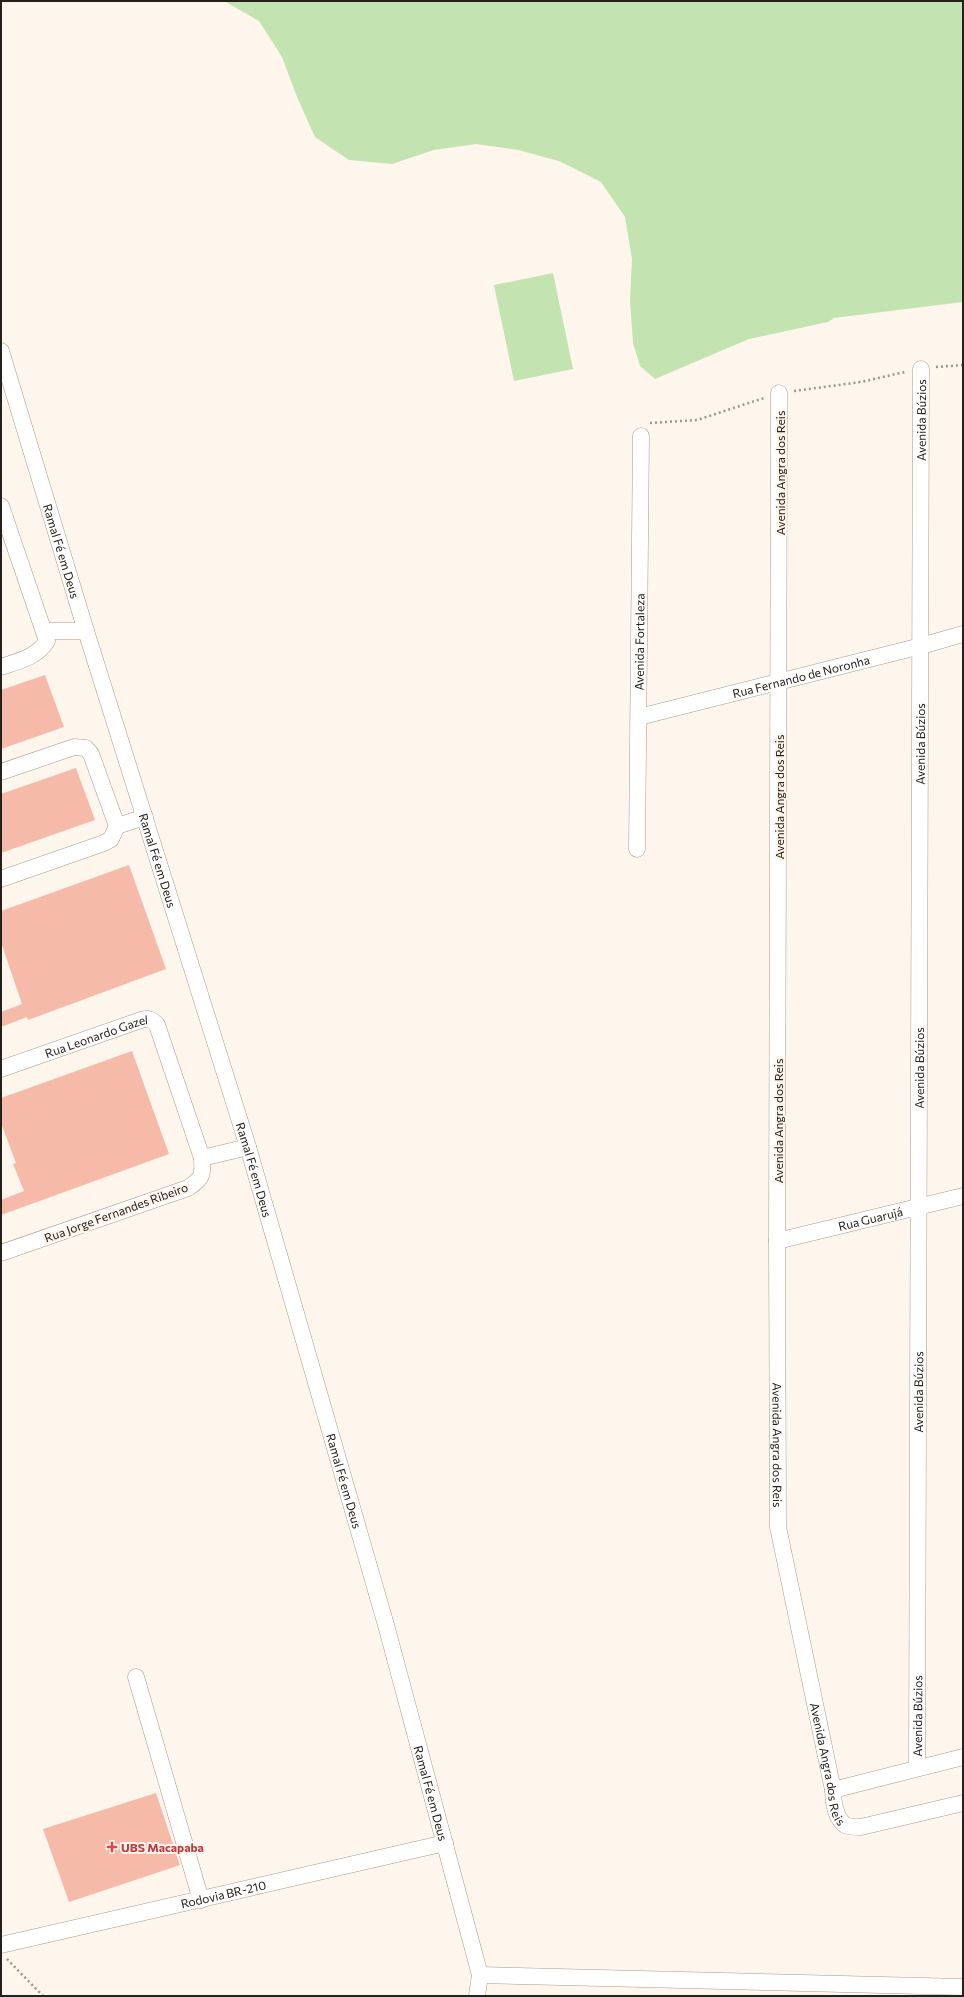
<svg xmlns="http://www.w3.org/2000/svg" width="964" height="1997" viewBox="0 0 964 1997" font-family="Commissioner,sans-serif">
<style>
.green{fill:#c3e4b1}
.building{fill:#f6baa9}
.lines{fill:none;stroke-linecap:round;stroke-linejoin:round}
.street-casing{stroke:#a89a8d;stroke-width:17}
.path{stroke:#9d968f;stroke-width:2.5;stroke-dasharray:2 3;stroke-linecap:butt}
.street{stroke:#fff;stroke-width:16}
.health-dot{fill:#e0444e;stroke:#fef5ec;stroke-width:1.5}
.labels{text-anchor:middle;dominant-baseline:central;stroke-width:4;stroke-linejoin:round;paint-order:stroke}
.street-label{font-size:12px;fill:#25201b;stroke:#fef5ec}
.health-label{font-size:12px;font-weight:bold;fill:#be3a42;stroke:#fef5ec;text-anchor:start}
</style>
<rect width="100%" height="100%" fill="#fef5ec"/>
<g class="green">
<path d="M224,1h739v301l-129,16 -6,4 -79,17 -94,40 -15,-13 -7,-23 -3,-42 2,-42 -7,-42 -24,-35 -42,-21 -41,-11 -42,-6 -42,6 -42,14 -43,-4 -34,-23 -18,-40 -15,-40 -23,-36z"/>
<path d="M553,273l20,96 -59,12 -20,-96z"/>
</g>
<g class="building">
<path d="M45,675l19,52 -63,22v-59z"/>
<path d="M76,768l19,52 -94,33v-59z"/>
<path d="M129,865l37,104 -138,51 -1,-3 -26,10v-15l21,-8 -21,-62v-31z"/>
<path d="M132,1051l37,103 -168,61v-15l23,-9 -11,-27 3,-1 -15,-40v-25z"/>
<path d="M156,1793l24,72 -111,37 -26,-73z"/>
</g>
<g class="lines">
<g class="street-casing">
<g id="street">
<path id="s1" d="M1,351l85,280 162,516 138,478 94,350 -3,21"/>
<path id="s2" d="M779,393l-2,848 1,286 55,263c0,10 2,28 12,35 4,2 11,2 16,2l102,-24"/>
<path d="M1,506l46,135c-10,16 -28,20 -46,26"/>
<path d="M45,631h41"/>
<path id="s3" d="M639,717l282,-71 42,-12"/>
<path d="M1,772l73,-25 12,1 5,6 26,72 -6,13 -7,4 -103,36"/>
<path d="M117,826l28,-9"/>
<path id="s4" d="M637,849l4,-413"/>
<path id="s5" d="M1,1069l140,-49c8,-2 11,-1 16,5l45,133c1,17 1,20 -14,30l-187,65"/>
<path d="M202,1158l46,-11"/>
<path id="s6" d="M777,1241l186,-45"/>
<path d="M136,1677l65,223"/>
<path id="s7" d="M917,1768l4,-1399"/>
<path d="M833,1790l130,-33"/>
<path id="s8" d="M1,1945l444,-102"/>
<path d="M480,1975l483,12"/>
</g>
</g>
<g class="path">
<path d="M936,367l27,-2"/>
<path d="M794,391l67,-9 44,-10"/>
<path d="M650,423l47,-3 67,-22"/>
<path d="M7,1959l36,37"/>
</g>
<use href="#street" class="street"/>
</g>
<path class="health-dot" d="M110 1841h4v4h4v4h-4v4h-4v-4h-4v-4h4z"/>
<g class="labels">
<g class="street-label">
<text stroke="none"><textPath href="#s7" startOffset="1348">Avenida Búzios</textPath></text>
<text transform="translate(780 473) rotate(-90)">Avenida Angra dos Reis</text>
<text stroke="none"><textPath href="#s1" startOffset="209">Ramal Fé em Deus</textPath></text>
<text stroke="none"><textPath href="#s4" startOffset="207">Avenida Fortaleza</textPath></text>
<text stroke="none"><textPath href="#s3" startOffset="167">Rua Fernando de Noronha</textPath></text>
<text stroke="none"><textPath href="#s7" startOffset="1024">Avenida Búzios</textPath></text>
<text transform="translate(779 797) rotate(-90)">Avenida Angra dos Reis</text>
<text stroke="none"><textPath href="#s1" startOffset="533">Ramal Fé em Deus</textPath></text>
<text stroke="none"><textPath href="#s5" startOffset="101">Rua Leonardo Gazel</textPath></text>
<text stroke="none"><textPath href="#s7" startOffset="700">Avenida Búzios</textPath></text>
<text transform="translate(778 1121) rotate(-90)">Avenida Angra dos Reis</text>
<text stroke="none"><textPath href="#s1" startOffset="857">Ramal Fé em Deus</textPath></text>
<text transform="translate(116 1212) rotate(-20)">Rua Jorge Fernandes Ribeiro</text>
<text stroke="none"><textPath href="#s6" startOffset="96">Rua Guarujá</textPath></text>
<text stroke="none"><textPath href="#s7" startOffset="376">Avenida Búzios</textPath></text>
<text stroke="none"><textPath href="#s2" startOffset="1052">Avenida Angra dos Reis</textPath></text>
<text stroke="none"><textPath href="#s1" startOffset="1181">Ramal Fé em Deus</textPath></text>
<text stroke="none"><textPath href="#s7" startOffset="52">Avenida Búzios</textPath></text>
<text stroke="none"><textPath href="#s2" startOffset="1376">Avenida Angra dos Reis</textPath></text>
<text stroke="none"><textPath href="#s1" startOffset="1505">Ramal Fé em Deus</textPath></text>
<text stroke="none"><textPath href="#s8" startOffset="228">Rodovia BR-210</textPath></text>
</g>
<g class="health-label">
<text x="121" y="1847">UBS Macapaba</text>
</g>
</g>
<rect width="964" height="1997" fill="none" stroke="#25201b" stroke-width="4"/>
</svg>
